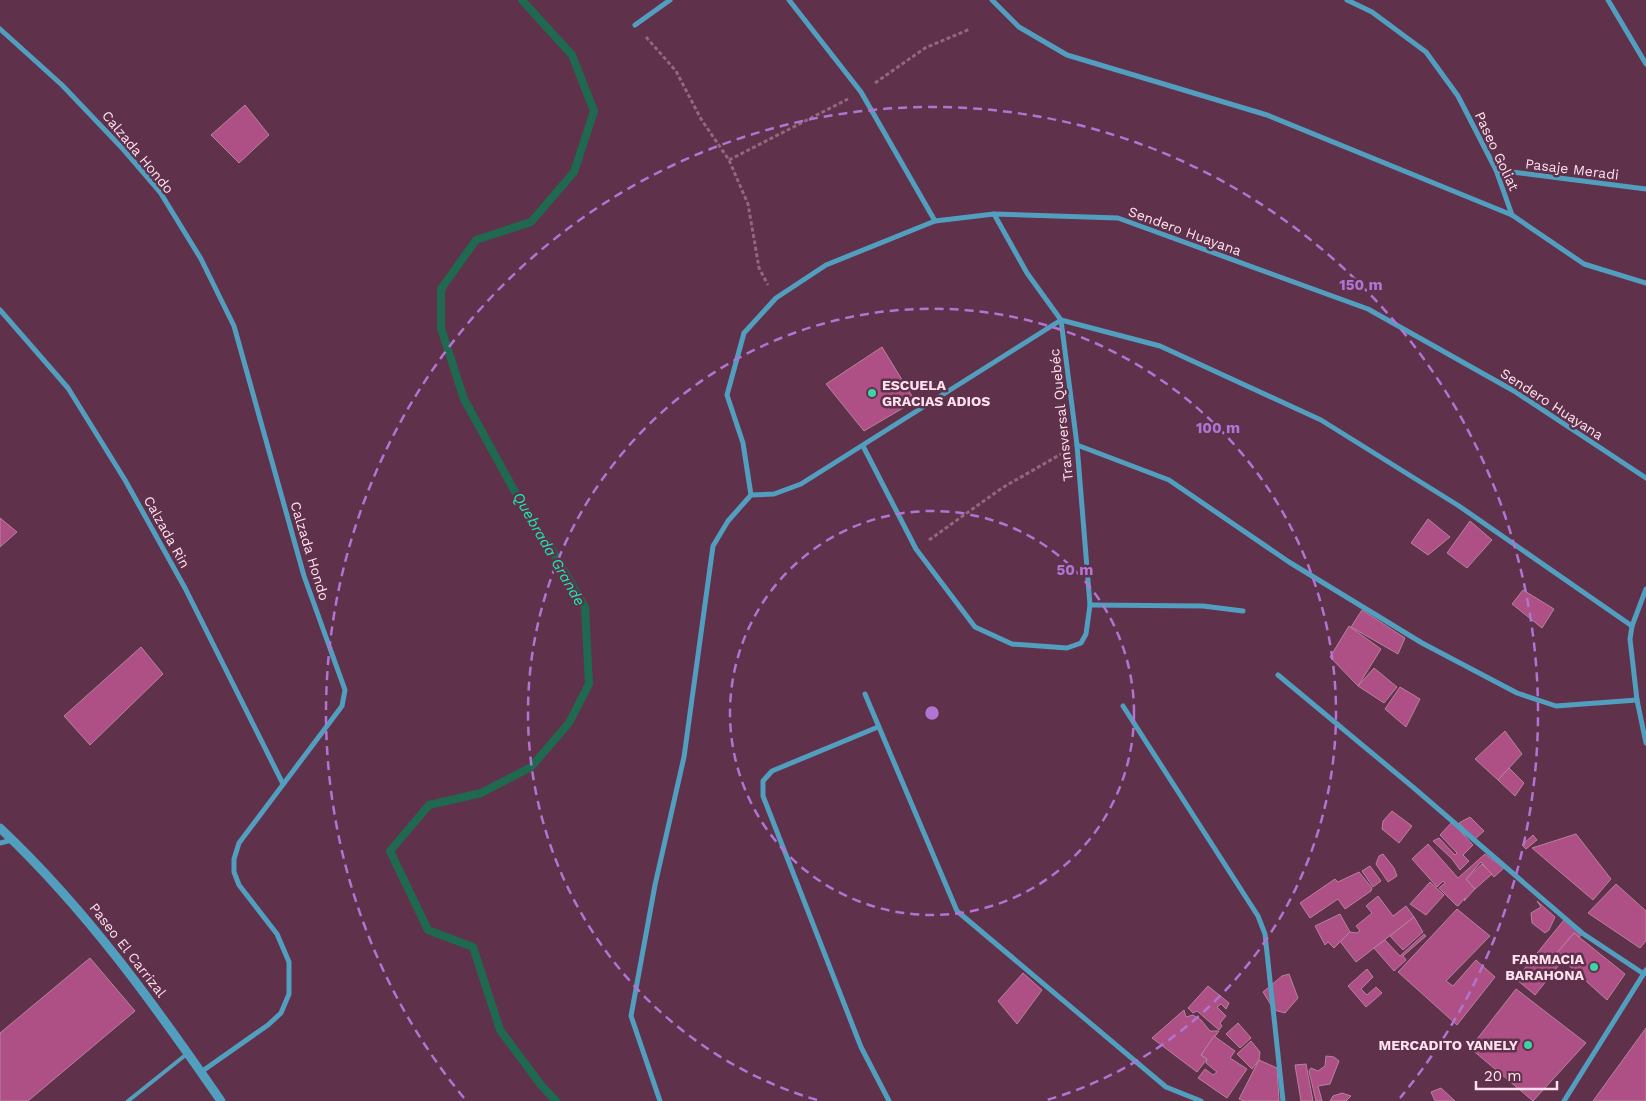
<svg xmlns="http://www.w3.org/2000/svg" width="1646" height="1101" viewBox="0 0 1646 1101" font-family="'Work Sans',sans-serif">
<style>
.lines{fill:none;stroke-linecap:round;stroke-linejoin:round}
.stream{stroke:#206951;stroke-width:8}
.building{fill:#ae5085;stroke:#b7829d}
.path{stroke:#91687e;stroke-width:3;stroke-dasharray:4 2.5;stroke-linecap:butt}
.service{stroke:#529ebe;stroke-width:4}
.minor{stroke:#529ebe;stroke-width:5}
.tertiary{stroke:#529ebe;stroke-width:9}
.ring{fill:none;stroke:#b074d2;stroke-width:2.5;stroke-dasharray:9 6}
.poi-dot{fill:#3ad4a5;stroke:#5f314a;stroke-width:2}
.labels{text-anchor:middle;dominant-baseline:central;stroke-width:5;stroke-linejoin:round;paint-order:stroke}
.street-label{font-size:14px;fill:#ffe1ef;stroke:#5f314a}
.poi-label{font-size:14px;font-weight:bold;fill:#ffe1ef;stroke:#5f314a;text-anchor:end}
.water-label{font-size:15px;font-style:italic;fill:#1aeab3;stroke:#5f314a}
.centre{fill:#b074d2;stroke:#5f314a;stroke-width:2.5}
.ring-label{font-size:15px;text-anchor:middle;font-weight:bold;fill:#b074d2;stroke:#5f314a;stroke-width:5;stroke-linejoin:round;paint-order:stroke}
</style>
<rect width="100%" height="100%" fill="#5f314a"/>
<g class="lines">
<path class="stream" d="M522,0l50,55 22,56 -20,61 -43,50 -55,18 -35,49v39l23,71 61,111 27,40 33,57 4,77 -20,39 -38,44 -50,26 -52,12 -39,46 38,79 45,17 27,83 41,55 15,16"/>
</g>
<g class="building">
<path d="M245,105l24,30 -30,28 -28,-28z"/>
<path d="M882,347l33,54 -51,30 -38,-47z"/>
<path d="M0,518l17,14 -17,15z"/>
<path d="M1428,519l22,18 -22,18 -17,-12z"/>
<path d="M1470,521l22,19 -25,28 -20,-15z"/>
<path d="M1523,590l31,19 -12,19 -30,-24z"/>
<path d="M1362,610l43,28 -7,16 -47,-27z"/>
<path d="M1349,626l32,23 -23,37 -28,-29z"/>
<path d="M141,647l22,27 -73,71 -26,-29z"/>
<path d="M1374,668l23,19 -13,16 -26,-17z"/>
<path d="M1400,687l20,12 -14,28 -21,-18z"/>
<path d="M1505,731l17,23 -24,26 -23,-21z"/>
<path d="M1509,768l15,15 -9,13 -17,-16z"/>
<path d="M1392,811l20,15 -13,17 -17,-14 1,-8z"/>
<path d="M1470,817l14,14 -9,8 -16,-16z"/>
<path d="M1452,822l21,23 -10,10 6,6 -9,9 -8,-11 -19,-18 6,-3 16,17 2,-2 -17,-18z"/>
<path d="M1576,834l35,45 -18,21 -61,-52z"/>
<path d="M1533,835l4,5 -11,9 -4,-4z"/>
<path d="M1428,844l30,34 27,-24 19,14 -10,9 -13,-15 -15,17 9,10 -11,12 1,-3 -7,8 -2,-1 -17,-17 6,-5 -2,-2 -6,6 -25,-28z"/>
<path d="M1383,854l11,14 3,8 -9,6 -12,-18 3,-8z"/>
<path d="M1482,864l10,10 -17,15 -9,-10z"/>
<path d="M1370,866l11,15 -8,6 -11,-16z"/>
<path d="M1359,872l13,16 -1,3 -26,18 -7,-10 -28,19 -10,-15 35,-24 3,3z"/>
<path d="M1430,882l14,13 -18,20 -16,-11z"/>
<path d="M1616,884l30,27v30l-6,7 -52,-35z"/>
<path d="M1378,896l15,20 13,-10 8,11 -58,45 -17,-22 11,-8 7,1 3,-2 -4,-5 16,-13 -6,-7z"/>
<path d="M1537,901l18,16 -6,13 -4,3 -13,-10 -1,-10 10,-6z"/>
<path d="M1457,909l33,27 -44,45 7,5 23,-26 19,17 -38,48 -59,-53z"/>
<path d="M1340,914l10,18 -16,16 -6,-6 -3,3 -10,-19z"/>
<path d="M1414,917l9,15 -20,18 -13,-14z"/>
<path d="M1564,920l17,14 -2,4 -5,-5 -18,21 7,6 -28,35 -19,-16z"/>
<path d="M1574,933l51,41 -18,26 -51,-46z"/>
<path d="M1424,934l2,2 -23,20 3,4 -12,11 -20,-23 11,-8 15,16z"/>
<path d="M90,958l45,53 -107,90h-28v-68z"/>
<path d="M1367,969l6,8 -12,12 6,6 9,-8 6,6 -16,14 -18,-21z"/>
<path d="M1023,973l19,17 -25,34 -19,-23z"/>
<path d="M1289,974l9,24 -13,15 -11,-3 -11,-18 19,-16z"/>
<path d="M1208,986l21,17 -3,6 -5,-5 -4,3 9,9 -6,7 2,3 -3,4 -22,-19 -4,2 -5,-5z"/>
<path d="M1516,989l70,54 -53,58 -63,-53z"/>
<path d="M1184,1010l2,7 7,-2 8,5 9,11h9l-18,24 6,4 -10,13 -45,-34z"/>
<path d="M1238,1023l13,15 -11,10 -14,-14z"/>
<path d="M1646,1028v73h-53z"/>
<path d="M1214,1036l21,15 -5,7 17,11 -20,29 -29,-20 7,-9 8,6 4,-3 -11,-9 1,-4 -6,-4z"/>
<path d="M1251,1041l9,11 -1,8 -7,9 -15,-15z"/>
<path d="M1326,1056l8,1 5,4 -9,23 -12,2 4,15h-6l-7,-30 2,-3 7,3 7,-5z"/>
<path d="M1259,1060l18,8 2,33h-35l-5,-2z"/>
<path d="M1306,1064l7,37h-12l-6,-36z"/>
<path d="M1441,1088l14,13h-20l-4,-9z"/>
<path d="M1342,1093l9,3 -5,5h-16l3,-5z"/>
</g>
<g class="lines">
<g class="path">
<path d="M646,37l30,34 25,48 28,41 19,44 11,64 9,17"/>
<path d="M875,83l50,-35 45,-19"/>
<path d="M729,160l119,-61"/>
<path d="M929,540l73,-52 59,-34"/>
</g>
<path class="service" d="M128,1101l60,-48"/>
<g class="minor">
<path d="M789,0l72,92 74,129"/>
<path d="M992,0l27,27 48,28 200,60 245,100"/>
<path d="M1347,0l25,12 54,40 32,44 38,74 16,45 72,49 62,19"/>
<path d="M1608,0l38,64"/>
<path d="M635,25l35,-25"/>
<path d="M0,29l62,56 61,64 37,43 41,67 33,67 70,250 41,114 -3,16 -103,137 -5,16v13l5,13 38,49 12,28v32l-8,19 -13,12 -67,47"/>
<path d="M1496,170l150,19"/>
<path d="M0,310l68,78 57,92 60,108 98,196"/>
<path d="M1077,445l92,35 120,82 133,81 95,50 39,13 81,-6"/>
<path d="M863,446l53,103 59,78 37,17 55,4 14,-5 5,-9 4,-29 -13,-160 -16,-125 -34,-47 -33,-59"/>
<path d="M751,495l-8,-52 -16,-48 17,-62 32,-35 50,-33 109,-44 59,-7 124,4 250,91 146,82 132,87"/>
<path d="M1646,589l-14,37 -2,13 7,61 9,43"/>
<path d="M1090,605l113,1 40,5"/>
<path d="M1278,675l136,113 168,145 62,41"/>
<path d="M865,694l92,217 209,176 35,14"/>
<path d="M1123,706l135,210 7,18 18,167"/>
<path d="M878,727l-106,44 -9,10v15l98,251 28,54"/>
<path d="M0,843l12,-3"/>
<path d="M660,1101l-29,-85 24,-131 29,-128 29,-211 15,-25 23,-26 23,-1 27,-10 260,-164 99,26 161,74 138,86 173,120"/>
<path d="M1564,1101l82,-131"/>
</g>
<path class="tertiary" d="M0,828c86,81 154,176 221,273"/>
</g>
<g class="ring">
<circle cx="932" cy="713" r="202"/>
<path d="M817 1100A404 404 0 1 1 1047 1100"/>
<path d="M464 1098A606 606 0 1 1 1400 1098"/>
</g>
<g class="poi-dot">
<circle cx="872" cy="393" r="5"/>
<circle cx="1594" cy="967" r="5"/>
<circle cx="1528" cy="1045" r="5"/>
</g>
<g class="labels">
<g class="street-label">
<text transform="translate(1497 151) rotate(65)">Paseo Goliat</text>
<text transform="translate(138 152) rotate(50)">Calzada Hondo</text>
<text transform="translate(1572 169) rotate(7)">Pasaje Meradi</text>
<text transform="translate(1185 231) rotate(20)">Sendero Huayana</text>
<text transform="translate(1552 404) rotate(33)">Sendero Huayana</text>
<text transform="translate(1061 415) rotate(-96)">Transversal Quebéc</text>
<text transform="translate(167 532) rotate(61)">Calzada Rin</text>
<text transform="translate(310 551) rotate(73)">Calzada Hondo</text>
<text transform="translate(128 950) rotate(52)">Paseo El Carrizal</text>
</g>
<g class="poi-label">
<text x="882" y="385" text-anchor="start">ESCUELA<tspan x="882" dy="16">GRACIAS ADIOS</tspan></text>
<text x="1584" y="959">FARMACIA<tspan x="1584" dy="16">BARAHONA</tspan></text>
<text x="1518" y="1045">MERCADITO YANELY</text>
</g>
<g class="water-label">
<text transform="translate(549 549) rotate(60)">Quebrada Grande</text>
</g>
</g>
<circle cx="932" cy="713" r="8" class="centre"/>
<g class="ring-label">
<text x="1361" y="290">150 m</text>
<text x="1218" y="433">100 m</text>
<text x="1075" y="575">50 m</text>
</g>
<path d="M1476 1081v8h81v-8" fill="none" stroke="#ffe1ef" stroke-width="2.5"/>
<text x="1484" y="1081" font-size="15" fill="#ffe1ef" stroke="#5f314a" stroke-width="4" paint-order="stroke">20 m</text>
</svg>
